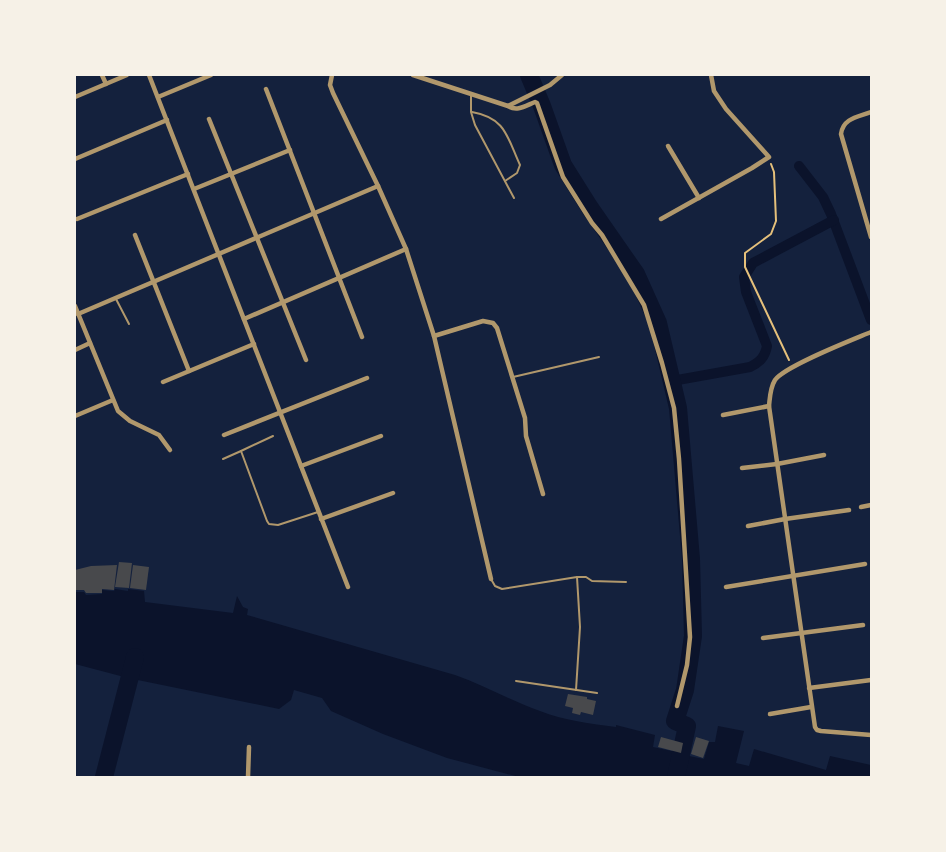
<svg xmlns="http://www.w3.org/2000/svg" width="946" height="852" viewBox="0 0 946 852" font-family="'DejaVu Sans',sans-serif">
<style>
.water{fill:#0b132b}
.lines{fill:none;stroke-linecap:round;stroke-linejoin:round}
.canal{stroke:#0b132b;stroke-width:10}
.river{stroke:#0b132b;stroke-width:18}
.building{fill:#48494c}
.path{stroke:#e5c07b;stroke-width:2}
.service{stroke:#b1986c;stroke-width:2}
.minor{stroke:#b1986c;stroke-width:4.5}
</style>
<rect width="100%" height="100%" fill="#14213d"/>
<path class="water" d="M115,589l13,2v-2l16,2 1,11 88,11 4,-17 6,11 5,2 -1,6 208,60c29,10 56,26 85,36 23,9 51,13 76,16v-2l39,10 -2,12 28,6 1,-3 9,1 -2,5 15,3 5,-17h6l3,-16 26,5 -8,32 13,3 5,-17 72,21 4,-14 41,9v12h-352l-72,-19 -64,-24 -52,-23 -9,-13 -28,-8 -3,10 -12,9 -151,-31 -53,-14v-72h9l2,3 16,-1v-4l12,1z"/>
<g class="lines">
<g class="canal">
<path d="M799,166l24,31 8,17 40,106"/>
<path d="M672,381l78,-14c10,-5 15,-10 17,-21l-21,-54 -2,-15 9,-14 81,-43"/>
</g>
<g class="river">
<path d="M529,75l13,31 21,59 27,43 46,66 22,49 20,85 13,151 2,77 -8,54 -10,31 12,5 -11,51"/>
<path d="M104,777l31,-120"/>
</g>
</g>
<g class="building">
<path d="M119,562l13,1 -3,25 -14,-1z"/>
<path d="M117,565l-3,25 -12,-1v4h-16l-2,-3h-9v-20l16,-4z"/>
<path d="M133,565l16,2 -3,23 -16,-2z"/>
<path d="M568,694l19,3v2l9,2 -3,14 -12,-3 -1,3 -8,-2 1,-5 -8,-2z"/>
<path d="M661,737l22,6 -2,10 -23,-6z"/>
<path d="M696,737l13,4 -6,17 -12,-4z"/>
</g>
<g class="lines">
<path class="path" d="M771,164l3,8 2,49 -5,13 -26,19v14l44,93"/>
<g class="service">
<path d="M471,95v17l4,13 39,73"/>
<path d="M472,112c34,6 35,25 48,53l-3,8 -12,8"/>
<path d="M116,299l13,25"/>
<path d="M513,377l86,-20"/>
<path d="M273,436l-32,15 26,70 2,3 9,1 40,-13"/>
<path d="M223,459l18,-8"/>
<path d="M577,577h9l6,4 34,1"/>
<path d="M491,579l4,7 7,3 75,-12 3,50 -4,63"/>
<path d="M516,681l81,12"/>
</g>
<g class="minor">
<path d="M102,75l4,9"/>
<path d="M149,75l199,512"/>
<path d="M332,75l-2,10 3,8 45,93 28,63 28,87 57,243"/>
<path d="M413,75l95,31 42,-21 12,-10"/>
<path d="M266,89l96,248"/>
<path d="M75,97l52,-22"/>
<path d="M158,97l53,-22"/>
<path d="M508,106c9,6 17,0 27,-4l2,1 26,74 29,46 10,12 42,70 18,58 12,45 5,51 11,178 -3,28 -10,41"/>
<path d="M871,112c-13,5 -28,6 -30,22l30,103"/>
<path d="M209,119l97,241"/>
<path d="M668,146l31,52"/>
<path d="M75,159l92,-39"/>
<path d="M194,189l96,-39"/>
<path d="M77,219l111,-45"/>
<path d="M661,219l91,-51 17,-11 -43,-48 -12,-18 -3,-16"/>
<path d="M135,235l54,136"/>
<path d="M75,306l43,105 12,10 29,14 11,15"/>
<path d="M78,314l300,-128"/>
<path d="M244,319l162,-70"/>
<path d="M871,332c-19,8 -86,34 -96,48 -5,8 -5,17 -6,26l46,321 2,3 4,1 50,4"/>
<path d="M434,336l49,-15 10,2 4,5 28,90 1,18 17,58"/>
<path d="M75,350l15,-7"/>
<path d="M163,382l91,-38"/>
<path d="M723,415l46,-9"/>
<path d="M75,416l38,-16"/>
<path d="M224,435l143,-57"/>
<path d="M301,466l80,-30"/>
<path d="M742,468l35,-4 47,-9"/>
<path d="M861,507l10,-2"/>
<path d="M321,519l72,-26"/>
<path d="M748,526l37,-7 64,-9"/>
<path d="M726,587l139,-23"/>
<path d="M763,638l100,-13"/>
<path d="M809,688l62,-8"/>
<path d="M770,714l41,-7"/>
<path d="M248,777l1,-30"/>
</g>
</g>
<rect width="946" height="852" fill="none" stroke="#f6f1e7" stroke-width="152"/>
</svg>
